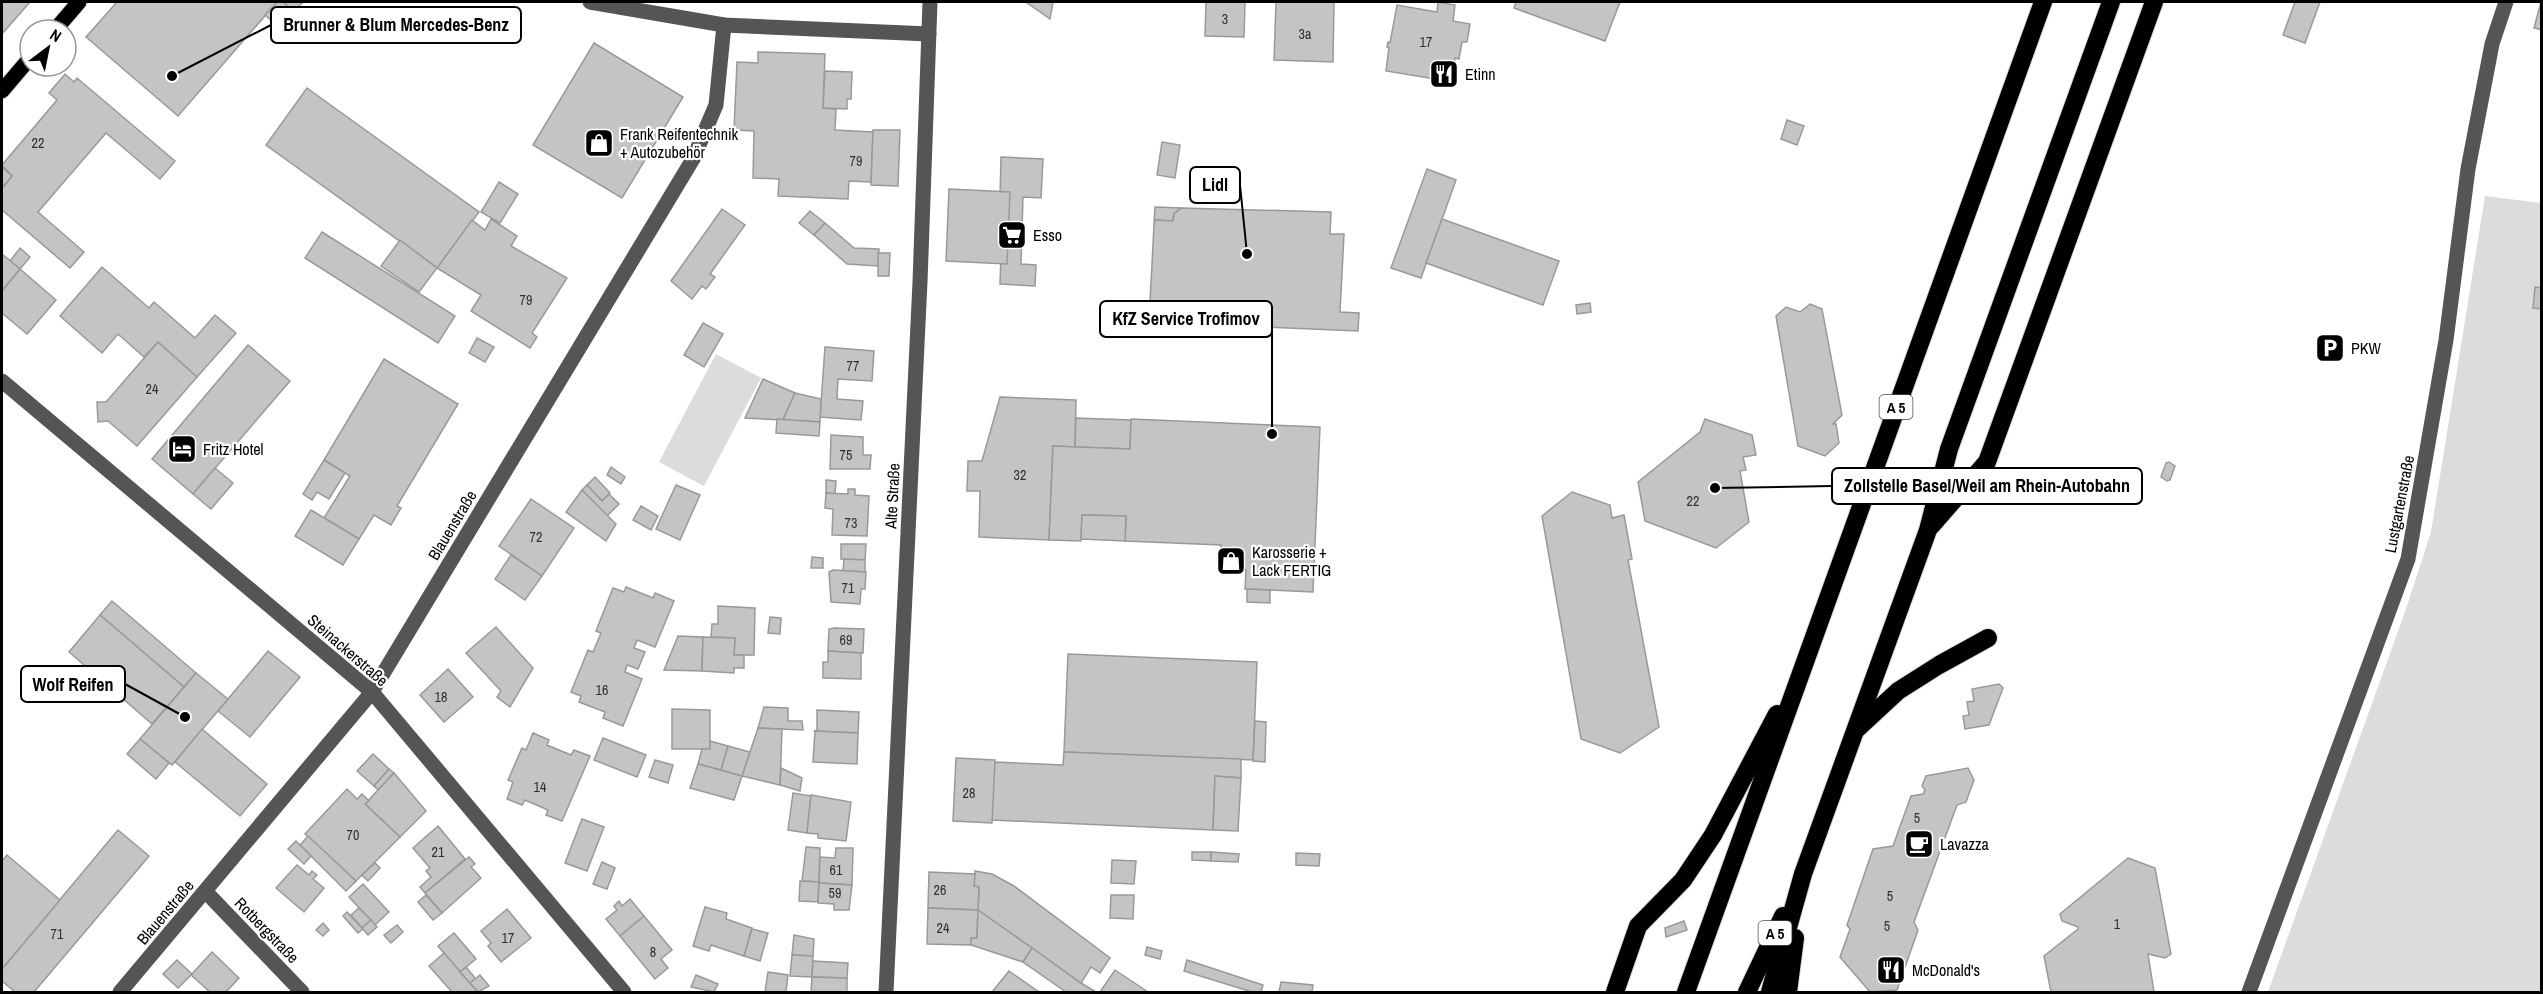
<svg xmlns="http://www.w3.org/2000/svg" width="2543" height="994" viewBox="0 0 2543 994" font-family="'Archivo Narrow',sans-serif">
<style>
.green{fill:#dcdcdc}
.building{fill:#c4c4c4;stroke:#999;stroke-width:1.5}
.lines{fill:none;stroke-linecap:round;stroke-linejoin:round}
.major-casing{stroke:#dbdbdb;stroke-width:17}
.highway-casing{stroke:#dbdbdb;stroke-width:20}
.minor{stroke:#555;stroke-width:15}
.major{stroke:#000;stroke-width:15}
.highway{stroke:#000;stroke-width:18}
.labels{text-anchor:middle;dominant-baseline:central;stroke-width:4.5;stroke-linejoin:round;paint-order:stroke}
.number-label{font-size:14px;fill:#313131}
.shield{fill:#fff;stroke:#4c4c4c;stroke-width:1.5}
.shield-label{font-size:15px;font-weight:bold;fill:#000}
.poi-label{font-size:16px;fill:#000;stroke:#fff;text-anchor:start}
.street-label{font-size:16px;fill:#000;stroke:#fff}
.leader{fill:none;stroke:#000;stroke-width:2}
.callout-dot{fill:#000;stroke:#fff;stroke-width:2}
.callout{fill:#fff;stroke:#000;stroke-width:2}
.callout-label{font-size:18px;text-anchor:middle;font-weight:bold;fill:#000}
</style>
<rect width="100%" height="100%" fill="#fff"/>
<g class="green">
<path d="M2485,196l56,7v789h-273l138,-383 25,-77z"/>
<path d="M716,354l45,24 -57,108 -45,-24z"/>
</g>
<g class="building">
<path d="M2,2h28l-28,32z"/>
<path d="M117,2h160l-99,114 -92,-79z"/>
<path d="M277,2h6l6,4 -15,17 -9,-8z"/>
<path d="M283,2h20l-9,9z"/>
<path d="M1026,2h27l-3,17z"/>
<path d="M1206,2h39l-1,35 -39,-1z"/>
<path d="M1276,2h58l-1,60 -59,-2z"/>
<path d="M1438,2l17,3 -2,16 17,3 -3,18h-5l-3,17 -4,-1 -3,20 -5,3 -61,-10 3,-24h-2l1,-5 2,1 7,-38 40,7z"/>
<path d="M1516,2h104l-15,39 -91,-33z"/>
<path d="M2295,2h25l-15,41 -22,-8z"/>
<path d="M2541,2h1v28l-8,-2z"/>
<path d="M594,43l89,54 -61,101 -89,-53z"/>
<path d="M758,52l67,2 -2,54 13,1 -1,21 38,2 -2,50 -22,-1 -1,18 -70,-3 1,-17 -26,-1 1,-47 -20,-1 3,-68 21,1z"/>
<path d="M825,71l27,1 -1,27h-4v10l-24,-1z"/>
<path d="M65,74l9,8 3,-4 98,83 -15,18 -54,-46 -68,79 46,40 -14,16 -68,-58v-22l10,-12 -10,-11 55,-65 -8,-7z"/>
<path d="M307,88l172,124 -42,56 -171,-123z"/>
<path d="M1787,120l17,6 -7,19 -16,-6z"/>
<path d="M873,130h27l-2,56 -27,-1z"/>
<path d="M1162,142l18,3 -5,33 -18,-3z"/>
<path d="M1001,157l42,2 -2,39 -18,-1 -2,67 15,1 -1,21 -35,-2 3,-86 -3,-1z"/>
<path d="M2,167l10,9 -10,12z"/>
<path d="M1427,169l29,11 -35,98 -30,-10z"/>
<path d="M499,182l19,12 -18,29 -19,-11z"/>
<path d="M949,189l61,3 -3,72 -61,-3z"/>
<path d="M1155,207l26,1 -7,6 -1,7 -18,-1 -1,5z"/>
<path d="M1181,208l150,4 -1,22h14l-4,78 19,1 -1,18 -209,-9 5,-97 1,-5 18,1 1,-7z"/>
<path d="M722,209l23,16 -35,49 5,3 -9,12 -4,-3 -10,13 -21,-18z"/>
<path d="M810,211l15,12 -11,12 -15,-12z"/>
<path d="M491,219l26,17 -6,10 56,32 -35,55 5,4 -7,11 -59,-37 10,-16 -44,-27 35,-48 13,10z"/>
<path d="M1442,219l117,42 -16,44 -117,-42z"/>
<path d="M825,223l29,25 25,1 -1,17 -31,-2 -33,-29z"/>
<path d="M322,232l133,84 -17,27 -133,-85z"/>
<path d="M400,240l37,28 -18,24 -38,-26z"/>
<path d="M20,248l10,9 -10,12 -10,-8z"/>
<path d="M878,253h12l-1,23h-11z"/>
<path d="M2,254l18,15 -18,22z"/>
<path d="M102,267l47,41 5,-6 41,36 20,-23 21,18 -39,44 -39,-35 -14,15 -26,-23 -16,19 -42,-37z"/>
<path d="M20,269l36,31 -29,34 -25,-21v-22z"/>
<path d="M2535,287l7,1v21l-9,-1z"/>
<path d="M1590,303l1,9 -14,2 -1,-9z"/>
<path d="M1810,304l12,5 20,106 -9,9h3l3,19 -14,13 -27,-10 -22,-130 10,-9 14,5z"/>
<path d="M703,323l20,11 -19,33 -20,-12z"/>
<path d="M477,338l17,9 -9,15 -16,-9z"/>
<path d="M158,342l39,35 -60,69 -29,-25 -10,1 -1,-20h9z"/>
<path d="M248,345l42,36 -97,113 -41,-35z"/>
<path d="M825,347l49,4 -2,30 -34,-2 -1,20 26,2 -2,19 -41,-3z"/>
<path d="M384,359l74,45 -61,102 4,2 -10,17 -17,-10 -15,24 -35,-21 26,-42 -26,-16z"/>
<path d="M763,379l32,14 -12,27 -38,-2z"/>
<path d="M795,393l26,6 -1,23 -37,-2z"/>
<path d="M1000,397l76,3 -1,47 -22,-1 -4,94 -70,-3 1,-46h-13l1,-30h14z"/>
<path d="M1076,418l55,2 -1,29 -55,-2z"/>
<path d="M777,419l43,3 -1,14 -43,-3z"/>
<path d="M1131,419l189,8 -7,165 -68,-3 1,-19 -26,-1 1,-24 -96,-4 1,-25 -44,-1 -1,26 -32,-1 4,-94 77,3z"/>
<path d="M1705,419l47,16 4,20 -13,2 3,13 -6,1 9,51 -33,26 -71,-27 -7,-39 62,-50z"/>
<path d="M831,435l32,2v18h8l-1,14h-40z"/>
<path d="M324,460l21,13 -16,26 -12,-7 -5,8 -9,-6z"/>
<path d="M2169,462l6,4 -5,14 -3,1 -6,-4 5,-14z"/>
<path d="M611,467l14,10 -4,7 -14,-9z"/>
<path d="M215,468l18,15 -22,26 -18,-15z"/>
<path d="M595,477l15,16 -8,8 -15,-16z"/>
<path d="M826,480l10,1 -1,13 -9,-1z"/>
<path d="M587,485l15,16 7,-7 10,10 -12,12 -25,-26z"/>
<path d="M676,485l24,10 -20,45 -24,-11z"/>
<path d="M848,489h7v6l14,1 -2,40 -35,-1 1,-26 -8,-1 1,-15 22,1z"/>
<path d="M582,490l34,34 -10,17 -40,-29z"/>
<path d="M1572,492l38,13 2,13 12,-3 8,44 -4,1 31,167 -39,26 -39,-14 -39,-223z"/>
<path d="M531,499l43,29 -32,48 -43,-30z"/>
<path d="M641,506l17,10 -7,14 -18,-10z"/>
<path d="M311,510l48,29 -16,26 -48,-29z"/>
<path d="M1082,515l44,1 -1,25 -44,-2z"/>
<path d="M841,544h25l-1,16 -24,-1z"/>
<path d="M511,555l31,21 -17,24 -30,-21z"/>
<path d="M812,557l11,1v10h-12z"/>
<path d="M844,559l21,1v12l-22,-1z"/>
<path d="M833,570l33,2 -1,17h-4l-1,15 -29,-2 -2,-30z"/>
<path d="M626,587l27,11 2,-5 19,8 -19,46 -18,-7 -3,8 11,4 -7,17 -11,-4 -2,7 17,7 -19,47 -20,-8 2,-6 -26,-10 2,-6 -10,-4 17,-42 5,2 8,-19 -5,-2 17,-43 11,4z"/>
<path d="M1247,589l23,1v13l-23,-1z"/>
<path d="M112,601l84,72 -12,14 -84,-72z"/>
<path d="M718,606l37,2 -1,47h-20l1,-17 -24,-1 1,-13h6z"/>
<path d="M100,615l84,72 -32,37 -83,-72z"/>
<path d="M770,617l11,1 -1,16 -12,-1z"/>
<path d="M496,627l37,41 -23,39 -13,-10 4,-6 -35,-38z"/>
<path d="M834,628l30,1 -1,24 -35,-2 1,-22z"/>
<path d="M678,636l25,1 -1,34 -38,-1z"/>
<path d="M703,637l32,1 -1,17h10v13h-10v5l-32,-2z"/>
<path d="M268,651l32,26 -50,60 -32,-26z"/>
<path d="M828,651l33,2v26l-38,-1v-16h5z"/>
<path d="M1068,654l189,8 -4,98 -189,-8z"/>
<path d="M448,669l25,28 -29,25 -24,-27z"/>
<path d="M196,673l32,26 -56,66 -32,-26z"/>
<path d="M1999,684l4,4 -14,37 -24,4 -2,-13 6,-1 -2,-13 7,-1 -2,-12z"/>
<path d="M764,707l24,1v13h14l1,9 -45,-2z"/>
<path d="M672,709l38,1v39h-38z"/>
<path d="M817,710l42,2 -1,21 -43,-2 2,-1z"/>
<path d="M1255,721l11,1 -1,40 -12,-1z"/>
<path d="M758,728l24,1 -2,56 -38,-9z"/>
<path d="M202,729l65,55 -27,32 -65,-54z"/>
<path d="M815,731l43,2 -1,31 -44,-2z"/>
<path d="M533,733l16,7 -2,5 24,10 3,-5 16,6 -28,65 -16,-6 2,-5 -23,-10 -3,5 -15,-6 6,-17 -5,-2 14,-32 4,2z"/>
<path d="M603,738l43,17 -9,22 -43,-17z"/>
<path d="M140,739l29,24 -13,16 -29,-25z"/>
<path d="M710,741l18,5 -7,24 -23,-6 4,-15h8z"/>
<path d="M728,746l22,6 -8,24 -21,-6z"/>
<path d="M1064,752l177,7v19l-26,-2 -2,54 -221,-10 2,-58 69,3z"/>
<path d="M373,754l16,15 -15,17 -17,-15z"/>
<path d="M956,758l39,2 -3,63 -39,-2z"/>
<path d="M655,760l18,5 -5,18 -19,-6z"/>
<path d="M698,764l44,12 -8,24 -44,-12z"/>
<path d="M781,768l21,10 -2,13 -20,-6z"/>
<path d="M1968,768l6,12 -8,22 -9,3 -43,117 4,8 -21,60 -27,2 -30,-35 10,-28 -3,-4 26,-76 20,-3 18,-50 12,-2 2,-4 -3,-4 4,-10z"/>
<path d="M389,769l5,4 -16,17 -4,-4z"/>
<path d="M394,773l32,38 -26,26 -35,-33z"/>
<path d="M1215,776l26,2 -3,53 -25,-1z"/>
<path d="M347,789l10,10 5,-5 7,7 -4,3 35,33 -44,44 -51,-47z"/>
<path d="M793,793l18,3 -4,37 -19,-3z"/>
<path d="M811,795l40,7 -5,39 -28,-3v-4l-11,-1z"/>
<path d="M582,819l22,8 -17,44 -22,-8z"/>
<path d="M438,826l27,33 -40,34 -5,-6 11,-10 -5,-6 4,-3 -17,-20z"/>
<path d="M118,830l31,26 -115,136h-19l-13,-11v-12z"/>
<path d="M308,836l48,45 -10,10 -46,-46z"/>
<path d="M296,841l15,15 -7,8 -16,-15z"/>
<path d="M806,847l14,1 -1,34 -17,-1z"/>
<path d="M836,848h17l-1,37 -33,-2 1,-26 15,1z"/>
<path d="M1192,852h19v9l-19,-1z"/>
<path d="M1211,852l28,2 -1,8 -27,-1z"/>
<path d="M1296,853l24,1 -1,12 -23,-1z"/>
<path d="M7,855l53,45 -58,69v-108z"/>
<path d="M469,857l6,7 -4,3 10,11 -39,35 -17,-20z"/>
<path d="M2128,858l27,10 16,86 -6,4 -17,-4 6,38h-103l-7,-36 34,-27v-2l-16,-6 -2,-7z"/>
<path d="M1112,860l24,1 -2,23 -23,-1z"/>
<path d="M602,862l13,6 -8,21 -14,-5z"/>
<path d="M375,863l5,5 -12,13 -6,-6z"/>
<path d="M297,865l12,10 3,-4 5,4 -4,4 11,9 -20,24 -28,-24z"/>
<path d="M975,871l17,3 22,12 96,72 -10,15 -9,-6 -10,16 -103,-73 1,-23 -5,-1z"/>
<path d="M929,872l46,2 -1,12 5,1 -1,23 -50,-2z"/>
<path d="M800,881l19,1 -1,20 -19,-1z"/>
<path d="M819,883l33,2 -3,25h-15v-6l-16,-1z"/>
<path d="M363,884l26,28 -14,13 -26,-28z"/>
<path d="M426,895l16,18 -9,7 -15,-18z"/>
<path d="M1111,895h23l-1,24 -23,-1z"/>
<path d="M630,899l14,17 -24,20 -14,-17 11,-9 -3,-4 5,-5 3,5z"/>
<path d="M705,907l22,6 -1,6 26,9 -8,28 -33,-11 -2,6 -16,-5z"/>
<path d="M359,908l12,12 -9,8 -11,-13z"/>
<path d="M928,908l50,2 -1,28h-6v7l-44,-1z"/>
<path d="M507,909l24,29 -30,24 -13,-16 3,-3 -10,-12z"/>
<path d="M978,910l54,38 -9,14 -52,-17v-7h6z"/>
<path d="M347,912l16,17 -5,4 -15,-17z"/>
<path d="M644,916l28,34 -11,9 7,9 -13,11 -35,-43z"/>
<path d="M371,920l6,7 -9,8 -6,-7z"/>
<path d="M1684,921l3,9 -21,7 -1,-9z"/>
<path d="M323,923l6,7 -6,6 -7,-6z"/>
<path d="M397,925l6,7 -12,11 -7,-8z"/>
<path d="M752,929l16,4 -8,28 -16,-5z"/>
<path d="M454,933l22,26 -16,13 -22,-26z"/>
<path d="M794,935l20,4 -1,17 -21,-1z"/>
<path d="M1147,947l15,4 -2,8 -15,-4z"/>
<path d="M1032,948l49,35 15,9h-30l-43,-30z"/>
<path d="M212,952l27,26 -13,14h-16l-19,-17z"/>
<path d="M444,953l26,30 8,9h-26l-23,-26z"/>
<path d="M792,955l21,1 -1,21 -22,-1z"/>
<path d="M177,960l15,14 -14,14 -15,-14z"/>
<path d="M1187,960l76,25 -2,7h-9l-68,-21z"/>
<path d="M813,961l35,2 -1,15 -35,-1z"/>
<path d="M466,967l10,12 -6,4 -10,-11z"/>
<path d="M1115,970l33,22h-48z"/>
<path d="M1009,971l30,21h-47z"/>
<path d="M768,972l20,3 -2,17h-21z"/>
<path d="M480,975l9,11 -11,6 -8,-9z"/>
<path d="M696,975l22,9 -4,8 -23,-5z"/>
<path d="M812,977l35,1v14h-36z"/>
<path d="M1281,982l32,3 -1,7h-33z"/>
</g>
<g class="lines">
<g class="major-casing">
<g id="major">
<path d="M55,30l24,-28"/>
<path d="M2,91l28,-33"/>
</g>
</g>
<g class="highway-casing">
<g id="highway">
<path d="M1931,526l56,-64 167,-460"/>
<path d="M1857,729l41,-38 41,-26 49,-27"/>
<path d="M1615,992l23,-66 45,-46 30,-45 64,-121"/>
<path d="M1686,992l357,-990"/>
<path d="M1747,992l36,-76"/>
<path d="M1770,992l33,-118 125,-344 21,-81 162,-447"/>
<path d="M1788,992l7,-54"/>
</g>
</g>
<g class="minor">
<path d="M590,2l134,23 205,9"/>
<path d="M2,381l370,311 252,300"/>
<path d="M206,892l96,100"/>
<path d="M120,992l252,-300 321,-533 23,-54 8,-80"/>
<path d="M886,992l34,-710 10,-280"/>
<path d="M2249,992l159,-433 38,-219 22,-171 24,-125 14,-42"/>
</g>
<use href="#major" class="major"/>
<use href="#highway" class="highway"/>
</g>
<defs>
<g id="restaurant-square" transform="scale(1.5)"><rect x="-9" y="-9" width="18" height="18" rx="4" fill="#000" stroke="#fff"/><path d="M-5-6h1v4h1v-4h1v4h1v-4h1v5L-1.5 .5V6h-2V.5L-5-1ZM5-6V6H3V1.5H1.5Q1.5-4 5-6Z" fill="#fff"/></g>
<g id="shop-square" transform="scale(1.5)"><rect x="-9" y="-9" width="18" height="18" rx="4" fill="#000" stroke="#fff"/><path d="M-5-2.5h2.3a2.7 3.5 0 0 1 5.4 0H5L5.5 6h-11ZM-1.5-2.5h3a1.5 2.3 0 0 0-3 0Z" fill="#fff"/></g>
<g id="supermarket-square" transform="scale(1.5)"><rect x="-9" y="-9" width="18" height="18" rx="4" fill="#000" stroke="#fff"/><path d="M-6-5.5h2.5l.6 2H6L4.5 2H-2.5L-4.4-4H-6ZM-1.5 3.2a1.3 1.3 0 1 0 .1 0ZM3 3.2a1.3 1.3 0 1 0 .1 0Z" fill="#fff"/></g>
<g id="parking-square" transform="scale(1.5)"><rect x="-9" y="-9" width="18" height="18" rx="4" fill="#000" stroke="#fff"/><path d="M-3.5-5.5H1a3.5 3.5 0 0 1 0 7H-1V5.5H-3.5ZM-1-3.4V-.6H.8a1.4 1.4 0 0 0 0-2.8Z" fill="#fff"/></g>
<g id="hotel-square" transform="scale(1.5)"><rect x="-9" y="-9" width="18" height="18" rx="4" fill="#000" stroke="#fff"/><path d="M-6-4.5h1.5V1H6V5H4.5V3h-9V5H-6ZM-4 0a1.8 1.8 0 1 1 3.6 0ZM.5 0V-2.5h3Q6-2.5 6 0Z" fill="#fff"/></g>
<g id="cafe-square" transform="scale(1.5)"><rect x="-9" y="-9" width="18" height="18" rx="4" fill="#000" stroke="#fff"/><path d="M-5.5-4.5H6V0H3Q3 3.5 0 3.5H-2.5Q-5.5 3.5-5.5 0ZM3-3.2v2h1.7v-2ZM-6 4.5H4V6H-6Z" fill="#fff"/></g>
</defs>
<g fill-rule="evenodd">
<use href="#restaurant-square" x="1444" y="74"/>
<use href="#shop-square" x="599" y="143"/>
<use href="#supermarket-square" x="1012" y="235"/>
<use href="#parking-square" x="2330" y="348"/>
<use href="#hotel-square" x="182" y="449"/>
<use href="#shop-square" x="1231" y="561"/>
<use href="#cafe-square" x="1919" y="844"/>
<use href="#restaurant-square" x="1891" y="970"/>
</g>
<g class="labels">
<g class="number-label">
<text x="1225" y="19">3</text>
<text x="1305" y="34">3a</text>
<text x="1426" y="42">17</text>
<text x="38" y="143">22</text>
<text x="856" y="161">79</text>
<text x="526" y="300">79</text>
<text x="853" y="366">77</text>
<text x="152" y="389">24</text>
<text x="846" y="455">75</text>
<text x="1020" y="475">32</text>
<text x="1693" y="501">22</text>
<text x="851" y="523">73</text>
<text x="536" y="537">72</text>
<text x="848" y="588">71</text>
<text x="846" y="640">69</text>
<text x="602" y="690">16</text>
<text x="441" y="697">18</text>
<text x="540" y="787">14</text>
<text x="969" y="793">28</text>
<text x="1917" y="818">5</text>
<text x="353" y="835">70</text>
<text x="438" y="852">21</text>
<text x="836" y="870">61</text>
<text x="940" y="890">26</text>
<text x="835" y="893">59</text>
<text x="1890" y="896">5</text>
<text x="2117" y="924">1</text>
<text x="1887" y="926">5</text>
<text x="943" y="928">24</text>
<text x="57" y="934">71</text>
<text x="508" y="938">17</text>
<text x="653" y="952">8</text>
</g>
<g class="shield">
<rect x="1879.5" y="395" width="33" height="24" rx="4.5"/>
<rect x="1758.5" y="921" width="33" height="24" rx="4.5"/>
</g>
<g class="shield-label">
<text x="1896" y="407">A 5</text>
<text x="1775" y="933">A 5</text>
</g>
<g class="poi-label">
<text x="1465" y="74">Etinn</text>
<text x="620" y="134">Frank Reifentechnik<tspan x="620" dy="18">+ Autozubehör</tspan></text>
<text x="1033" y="235">Esso</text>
<text x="2351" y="348">PKW</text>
<text x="203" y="449">Fritz Hotel</text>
<text x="1252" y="552">Karosserie +<tspan x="1252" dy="18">Lack FERTIG</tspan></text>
<text x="1940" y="844">Lavazza</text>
<text x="1912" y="970">McDonald's</text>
</g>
<g class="street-label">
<text transform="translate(892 496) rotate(-87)">Alte Straße</text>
<text transform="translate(2399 504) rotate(-79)">Lustgartenstraße</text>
<text transform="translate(452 525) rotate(-59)">Blauenstraße</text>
<text transform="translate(348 650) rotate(41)">Steinackerstraße</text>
<text transform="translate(165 912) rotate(-50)">Blauenstraße</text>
<text transform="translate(267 930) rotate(46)">Rotbergstraße</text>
</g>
</g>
<path class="leader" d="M172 76L271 25M1247 254L1240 185M1272 434L1272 319M1715 488L1832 486M185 717L125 684"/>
<g class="callout-dot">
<circle cx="172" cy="76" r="6"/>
<circle cx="1247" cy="254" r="6"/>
<circle cx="1272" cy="434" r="6"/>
<circle cx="1715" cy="488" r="6"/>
<circle cx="185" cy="717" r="6"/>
</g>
<g class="callout">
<rect x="271" y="7" width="250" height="36" rx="6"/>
<rect x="1190" y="167" width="50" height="36" rx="6"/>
<rect x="1100" y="301" width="172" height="36" rx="6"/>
<rect x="1832" y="468" width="310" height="36" rx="6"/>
<rect x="21" y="666" width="104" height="36" rx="6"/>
</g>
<g class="callout-label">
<text x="396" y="31">Brunner &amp; Blum Mercedes-Benz</text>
<text x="1215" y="191">Lidl</text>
<text x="1186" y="325">KfZ Service Trofimov</text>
<text x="1987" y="492">Zollstelle Basel/Weil am Rhein-Autobahn</text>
<text x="73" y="691">Wolf Reifen</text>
</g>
<rect width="2543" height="994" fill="none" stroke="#000000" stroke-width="6"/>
<g transform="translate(48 48) rotate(32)"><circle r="28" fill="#ffffff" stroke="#999999" stroke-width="1.5"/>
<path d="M0-4.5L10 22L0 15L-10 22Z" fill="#000000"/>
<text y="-9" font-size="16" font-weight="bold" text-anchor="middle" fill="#000000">N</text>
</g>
</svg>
